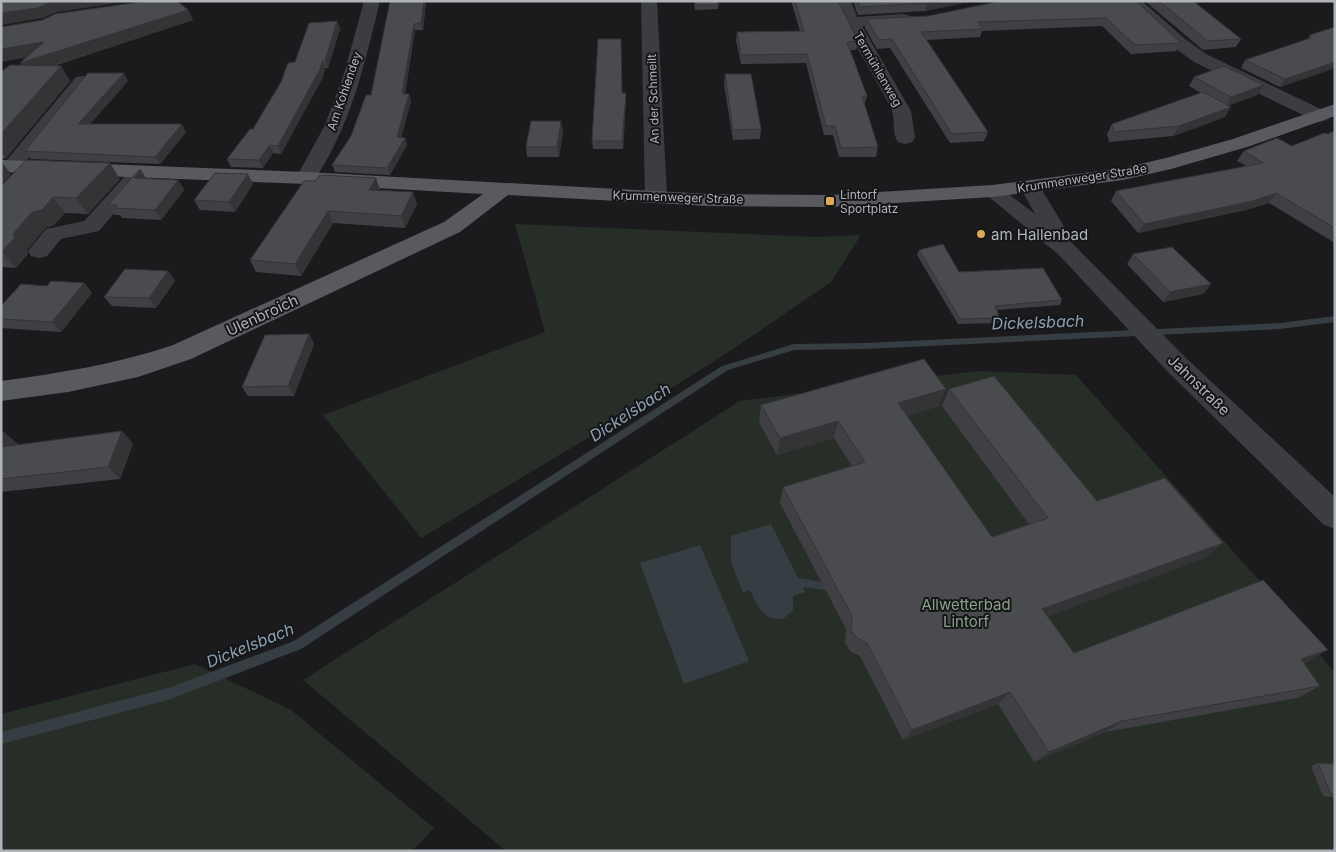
<svg xmlns="http://www.w3.org/2000/svg" width="1336" height="852" viewBox="0 0 1336 852" font-family="Inter,sans-serif">
<style>
.green{fill:#272e28}
.water{fill:#363e44}
.lines{fill:none;stroke-linecap:round;stroke-linejoin:round}
.stream{fill:#363e44;fill-rule:evenodd}
.minor{fill:#3c3d41;fill-rule:evenodd}
.major{fill:#595a60;fill-rule:evenodd}
.wall{fill:#404044}
.shaded-wall{fill:#343437}
.building{fill:#4a4b4f;stroke:#343437}
.poi-dot{fill:#dcab53;stroke:#161618;stroke-width:2}
.labels{text-anchor:middle;dominant-baseline:central;stroke-width:4;stroke-linejoin:round;paint-order:stroke}
.far-street-label{font-size:12px;fill:#afb3ba;stroke:#161618}
.far-poi-label{font-size:12px;fill:#afb3ba;stroke:#161618;text-anchor:start}
.poi-label{font-size:15px;fill:#afb3ba;stroke:#161618;text-anchor:start}
.street-label{font-size:15px;fill:#afb3ba;stroke:#161618}
.park-label{font-size:15px;fill:#89a38a;stroke:#161618}
.water-label{font-size:16px;font-style:italic;fill:#8ba0b1;stroke:#161618}
</style>
<rect width="100%" height="100%" fill="#1b1b1d"/>
<g class="green">
<path d="M515,224l301,13 45,-2 -30,47 -86,59 -54,35 -270,162 -98,-123 222,-83z"/>
<path d="M977,371l99,4 197,221 62,77v178h-829l-203,-171 437,-279z"/>
<path d="M195,664l96,46 143,118 -22,23h-411v-137z"/>
</g>
<g class="water">
<path d="M771,524l27,54 24,4 4,8 -23,-3 2,5 -12,4v14l-10,9c-21,0 -25,-11 -33,-29l-7,3 -12,-31v-26z"/>
<path d="M700,545l49,116 -65,23 -44,-121z"/>
</g>
<g class="lines">
<path class="stream" d="M1335,316v6l-55,7 -415,20 -71,1 -66,20 -427,279 -133,51 -167,44v-12l167,-44 126,-47 428,-275 72,-22 71,-1 415,-20z"/>
<g class="minor">
<path d="M364,1h16c-15,62 -30,128 -67,181l-7,2 -7,-2 -3,-4 29,-53 19,-51z"/>
<path d="M641,1h16l10,196 -4,4 -7,2 -7,-2 -4,-4z"/>
<path d="M835,1h16l6,16 47,-3 6,2 2,3 -2,3 -6,2 -42,2 49,85 4,27 -3,4 -7,2 -7,-2c-7,-10 -2,-23 -7,-34 -18,-36 -42,-69 -56,-107z"/>
<path d="M1125,1h17l42,37 22,16 121,58 2,4 -2,4 -7,2 -7,-2 -119,-58 -22,-16z"/>
<path d="M82,76l6,1 3,4 -72,89 -7,2 -7,-2 -3,-4 3,-4 71,-85z"/>
<path d="M134,172l7,2 3,4 -45,53 -38,8 -14,17 -8,2 -8,-2 -3,-5 18,-22 38,-8 43,-47z"/>
<path d="M1030,181l7,2 3,4 30,49 -2,3 118,119 149,139v32l-11,-4 -156,-153 -109,-117 -77,-64 3,-4 7,-2 7,2 36,27 -15,-27 3,-4z"/>
</g>
<path class="major" d="M1335,104v12l-88,31 -76,22 -48,11 -131,17 -162,10 -121,-1 -201,-11 -48,37 -269,127 -53,18 -70,15 -67,9v-20c59,-8 116,-17 172,-36l271,-123 39,-28 -177,-10 -305,-12v-12l305,12 403,22 121,1 162,-10 131,-17 43,-10 67,-19z"/>
</g>
<g class="wall">
<path d="M426,1l-3,29h-8l-10,64h4l2,7 -10,37h4l2,7 -17,30 -55,-3 -3,-7 19,-29 20,-41z"/>
<path d="M694,1h24v8l-23,1z"/>
<path d="M791,1h47l20,40 -2,9h-6l17,46 -3,9 14,42 -2,10h-37l-6,-22h-9l-18,-72 -65,1 -5,-24 1,-8 63,-1z"/>
<path d="M853,1h120l-48,10 -67,4z"/>
<path d="M1136,1l45,42 -5,8 -45,3 -29,-28 -120,5 -2,6 -53,3 61,92 -4,9 -34,2 -60,-95 -13,1 -12,-21 2,-9 61,-3z"/>
<path d="M1145,1h48l48,38 -5,8 -33,3z"/>
<path d="M188,10l5,10 -139,46h7l9,15 -64,77 -5,1v-87l20,-7 6,-8z"/>
<path d="M337,21l3,8 -12,39h-3l-2,9 -42,77 -8,-1 -10,15 -32,-1 -4,-8 26,-30 42,-67z"/>
<path d="M1310,35l22,34 -52,18 -39,-19 4,-8 62,-21z"/>
<path d="M725,74l36,55 -1,10 -27,1 -9,-56z"/>
<path d="M1194,77l63,18 -30,11 -2,11 -52,19 -64,6 -2,-8 5,-10 89,-31 -12,-7z"/>
<path d="M128,81l-38,43 96,8 -26,32 -129,-5 -6,-8z"/>
<path d="M626,93v7l-3,49h-30l-1,-8z"/>
<path d="M563,131l-4,26h-32l-1,-10z"/>
<path d="M1335,131v112l-66,-40 -23,7 -108,23 -27,-32 5,-10 130,-25 -9,-5 7,-10 48,-5z"/>
<path d="M376,178l4,12 33,2 4,12 -12,24 -72,-5 -32,53 -45,-4 -6,-12 65,-79z"/>
<path d="M120,179l-32,35 -23,-1 -11,12 -9,3 -18,22 1,4 -12,14 -15,-1v-81z"/>
<path d="M147,179l31,1 6,10 -23,30 -39,-2 -2,-3h-5l-7,-10z"/>
<path d="M253,184l-18,28 -35,-2 -6,-10z"/>
<path d="M919,250l40,22 103,28 -2,5 -63,5 3,8 -2,5 -40,1 -41,-69z"/>
<path d="M1133,254l78,30 -8,10 -40,8 -36,-38z"/>
<path d="M168,271l7,10 -19,27 -44,-2 -8,-9z"/>
<path d="M84,283l8,10 -31,39 -60,-4v-22z"/>
<path d="M309,334l5,10 -20,52h-46l-6,-9z"/>
<path d="M949,389l148,112 108,57 -157,58 26,37 230,10 16,23 -23,12 -192,34 -71,30 -36,-58 -95,36 -43,-84 -10,-5 -5,-8 1,-14 -66,-126 3,-16 69,-21 -18,-28 -57,17 -18,-33 2,-17 178,1 -32,10 85,121 37,-13 -87,-118z"/>
<path d="M122,431l11,13 -13,35 -119,13v-60l17,12v1z"/>
<path d="M1318,763l17,1v33l-12,-1 -12,-30z"/>
</g>
<g class="shaded-wall">
<path d="M53,1h78l-74,11 -14,6 -42,7v-12z"/>
<path d="M424,1h2l-3,29 -2,-7z"/>
<path d="M934,1h39l-48,10 2,-8z"/>
<path d="M188,10l5,10 -166,54 -7,-11z"/>
<path d="M337,21l3,8 -12,39 -3,-7z"/>
<path d="M414,24l1,6 -11,71 -2,-7z"/>
<path d="M44,42l7,11 -50,9v-13z"/>
<path d="M1335,58v7l-3,4 -52,18 5,-8z"/>
<path d="M322,61l3,7 -2,9 -42,77 -3,-8z"/>
<path d="M61,66l9,15 -64,77 -5,-6v-18z"/>
<path d="M124,73l4,8 -45,51 -5,-8z"/>
<path d="M1264,85l-7,10 -31,11 5,-9z"/>
<path d="M626,93v7l-3,49 -1,-8z"/>
<path d="M409,94l2,7 -12,43 -2,-7z"/>
<path d="M1231,107l-6,10 -52,19 6,-10z"/>
<path d="M561,121l2,10 -4,26 -2,-10z"/>
<path d="M182,124l4,8 -26,32 -5,-7z"/>
<path d="M405,138l2,7 -17,30 -3,-7z"/>
<path d="M270,145l3,8 -10,15 -4,-8z"/>
<path d="M1,161l10,13 -10,12z"/>
<path d="M110,163l10,16 -32,35 -12,-16z"/>
<path d="M141,170l6,10 -13,-2z"/>
<path d="M248,174l5,10 -18,28 -6,-10z"/>
<path d="M376,178l4,12h-11z"/>
<path d="M178,180l6,10 -23,30 -6,-10z"/>
<path d="M413,192l4,12 -12,24 -4,-12z"/>
<path d="M1276,193l-7,10 -23,7 -108,23 6,-9z"/>
<path d="M53,197l12,16 -11,12 -9,3 -18,22 1,4 -12,14 -14,-16 11,-18 19,-22z"/>
<path d="M328,211l5,12 -32,53 -6,-12z"/>
<path d="M168,271l7,10 -19,27 -7,-10z"/>
<path d="M84,283l8,10 -31,39 -9,-10z"/>
<path d="M1211,284l-8,10 -40,8 7,-10z"/>
<path d="M309,334l5,10 -20,52 -6,-10z"/>
<path d="M946,389l-7,17 -47,15 6,-18z"/>
<path d="M838,421l-4,17 -57,17 3,-17z"/>
<path d="M122,431l11,13 -13,35 -12,-12z"/>
<path d="M4,432l14,12 -7,16 -10,-8v-14z"/>
<path d="M1223,543l-18,15 -175,65 12,-14z"/>
<path d="M1328,650l-23,13 -26,9 22,-13z"/>
<path d="M1010,692l-12,12 -95,36 9,-10z"/>
<path d="M1122,721l-17,11 -71,30 15,-10z"/>
</g>
<g class="building">
<path d="M1,1h52l-16,7 -36,5z"/>
<path d="M147,1h30l11,9 -168,53 24,-21 -43,7v-22l42,-7 12,-6z"/>
<path d="M390,1h34l-3,22 -7,1 -12,70h7l-12,43 8,1 -18,30 -55,-3 19,-29 15,-41h5z"/>
<path d="M694,1h24l1,4h-24z"/>
<path d="M795,1h43l20,40 -11,1 20,54h-5l16,51 -37,1 -6,-22h-9l-19,-72 -66,1 -4,-23 67,-1z"/>
<path d="M858,1h76l-7,2 -67,4z"/>
<path d="M1001,1h135l45,42 -46,2 -29,-27 -129,4 6,7 -62,3 67,100 -36,2 -60,-95 -13,1 -12,-21 61,-3z"/>
<path d="M1159,1h34l48,38 -33,2z"/>
<path d="M337,21l-12,40h-3l-2,8 -42,77 -8,-1 -11,15 -32,-1 23,-30h3l28,-47 7,-19 7,-1 14,-39z"/>
<path d="M1335,27v31l-1,1h1v3l-50,17 -40,-19 66,-22 -1,-3z"/>
<path d="M598,39h23l1,54h4l-4,48h-30z"/>
<path d="M10,65l51,1 -60,68v-62z"/>
<path d="M1224,66l40,19 -33,12 -37,-20z"/>
<path d="M88,73h36l-46,51h104l-27,33 -130,-6z"/>
<path d="M725,74h26l10,55 -28,1z"/>
<path d="M1203,92l28,15 -52,19 -65,6 -2,-8z"/>
<path d="M531,121h30l-4,26h-31z"/>
<path d="M1335,131v97l-59,-35 -23,8 -109,23 -28,-33 147,-28 -19,-12 33,-13 15,8 32,-13 3,1z"/>
<path d="M26,160l84,3 -34,35 -23,-1 -11,13 -10,2 -19,22 2,4 -14,14v-66z"/>
<path d="M139,170h2l-7,8 44,2 -23,30 -40,-2 2,-3h-9z"/>
<path d="M215,173l33,1 -19,28 -35,-2z"/>
<path d="M320,175l56,3 -7,12 44,2 -12,24 -73,-5 -33,53 -45,-4 54,-79h11z"/>
<path d="M943,244l16,28 84,-4 19,32 -67,6 5,12 -40,1 -41,-69z"/>
<path d="M1172,247l39,37 -41,8 -37,-38z"/>
<path d="M125,269l43,2 -19,27 -45,-1z"/>
<path d="M51,281l33,2 -32,39 -51,-3v-13l20,-22 26,2z"/>
<path d="M309,334l-21,52 -46,1 23,-52z"/>
<path d="M924,359l22,30 -48,14 94,134 56,-19 -99,-129 45,-13 103,125 68,-23 58,65 -181,66 32,44 189,-73 65,70 -27,9 19,27 -198,35 -73,31 -39,-60 -98,38 -45,-87 -10,-5 -6,-8 1,-14 -69,-129 82,-25 -27,-41 -58,17 -19,-33z"/>
<path d="M122,431l-14,36 -107,12v-32z"/>
<path d="M1,432h3l-3,6z"/>
<path d="M1318,763l17,1v30h-4z"/>
</g>
<g class="poi-dot">
<rect x="825" y="196" width="10" height="10" rx="2.5"/>
<circle cx="981" cy="234" r="5"/>
</g>
<g class="labels">
<g class="far-street-label">
<text transform="translate(878 69) rotate(60)">Termühlenweg</text>
<text transform="translate(344 91) rotate(-71)">Am Kohlendey</text>
<text transform="translate(653 99) rotate(-92)">An der Schmeilt</text>
<text transform="translate(1082 178) rotate(-9)">Krummenweger Straße</text>
<text transform="translate(678 197) rotate(2)">Krummenweger Straße</text>
</g>
<g class="far-poi-label">
<text x="840" y="194">Lintorf<tspan x="840" dy="14">Sportplatz</tspan></text>
</g>
<g class="poi-label">
<text x="991" y="234">am Hallenbad</text>
</g>
<g class="street-label">
<text transform="translate(262 315) rotate(-25)">Ulenbroich</text>
<text transform="translate(1199 385) rotate(44)">Jahnstraße</text>
</g>
<g class="park-label">
<text x="966" y="604">Allwetterbad<tspan x="966" dy="17">Lintorf</tspan></text>
</g>
<g class="water-label">
<text transform="translate(1038 322) rotate(-2)">Dickelsbach</text>
<text transform="translate(630 412) rotate(-33)">Dickelsbach</text>
<text transform="translate(250 645) rotate(-22)">Dickelsbach</text>
</g>
</g>
<rect width="1336" height="852" fill="none" stroke="#afb3ba" stroke-width="5"/>
</svg>
